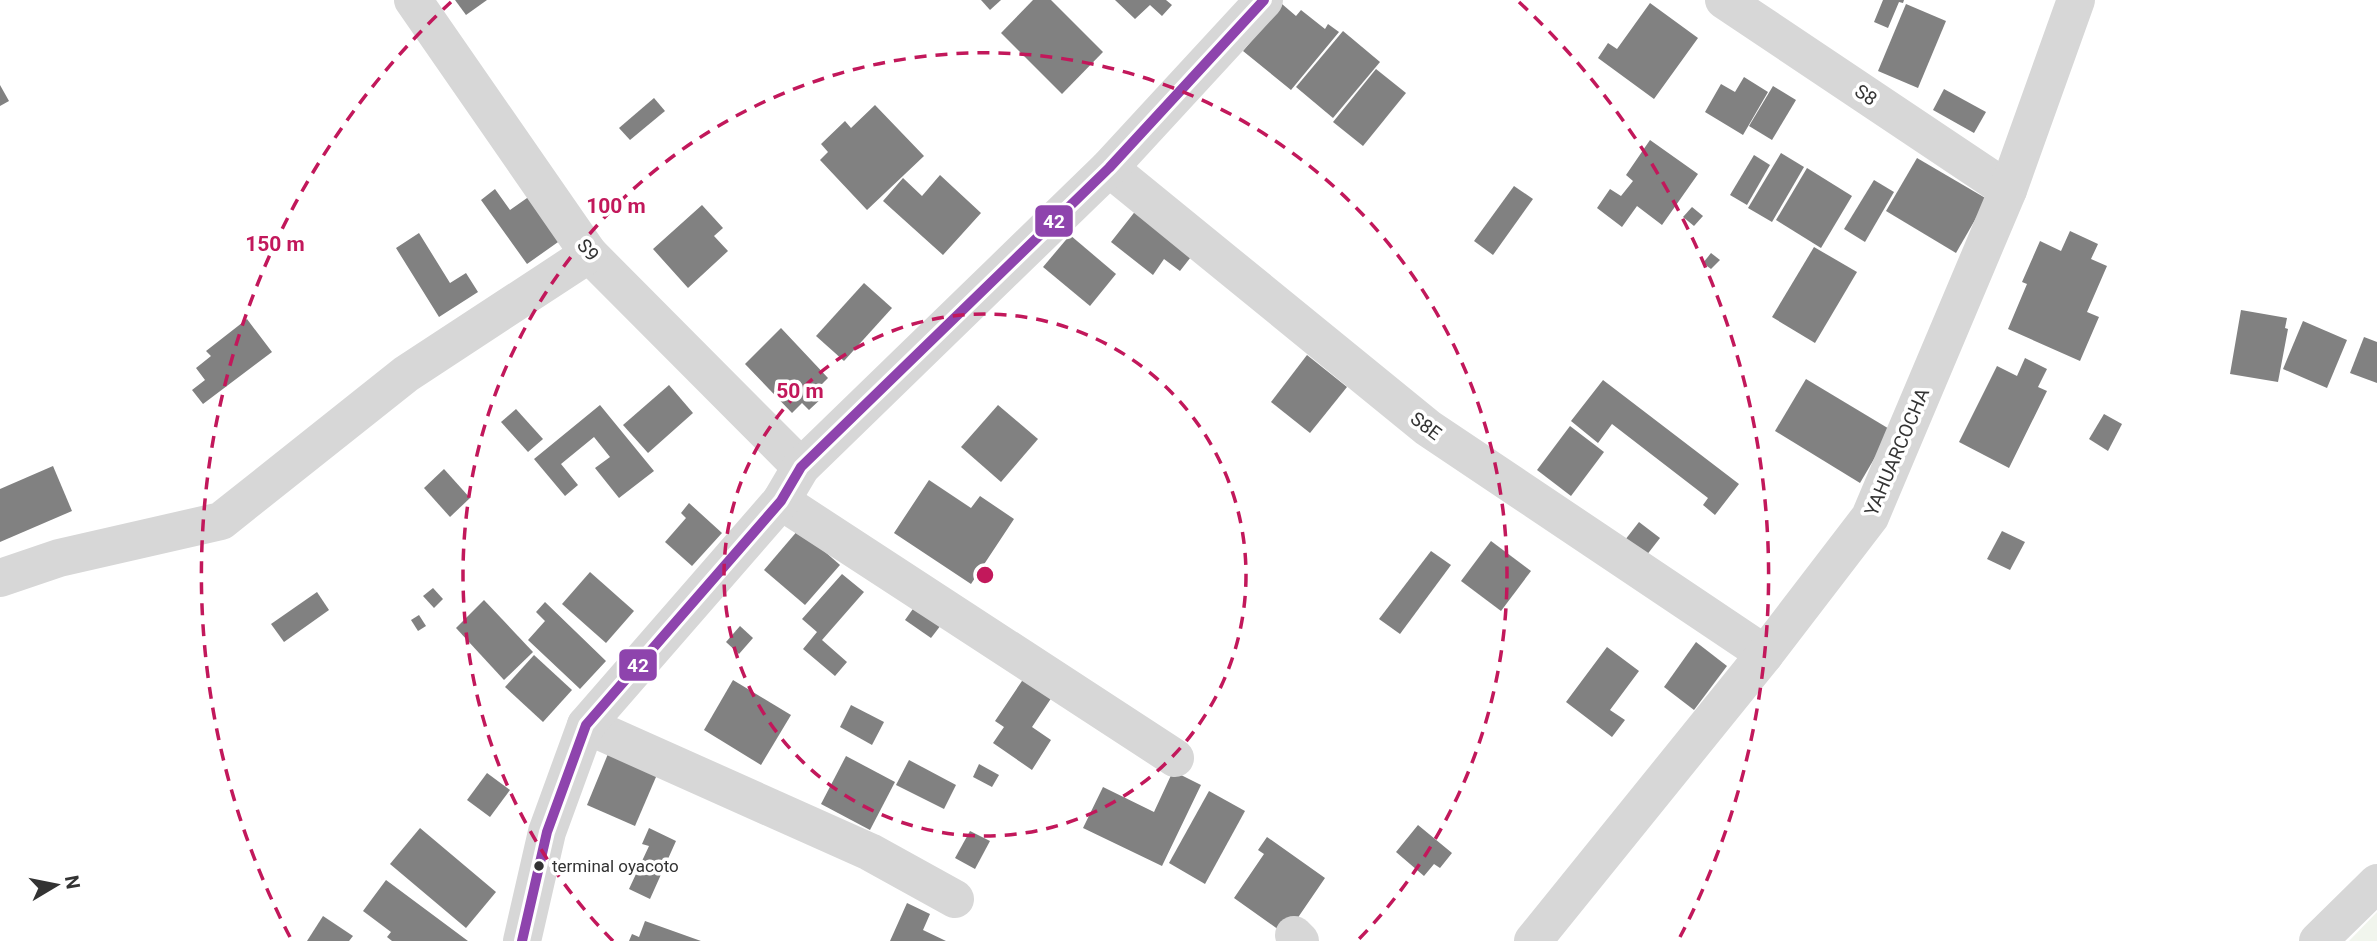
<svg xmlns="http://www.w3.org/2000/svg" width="2377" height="941" viewBox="0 0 2377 941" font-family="Roboto,sans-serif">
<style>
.green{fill:#f1f5ed}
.building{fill:#818181}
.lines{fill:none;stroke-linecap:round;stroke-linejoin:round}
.minor{stroke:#d7d7d7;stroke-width:38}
.bus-1-casing{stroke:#fff;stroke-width:16}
.bus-1{stroke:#8e44ad;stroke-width:10}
.ring{fill:none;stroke:#c2185b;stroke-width:3.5;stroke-dasharray:12 9}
.bus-dot{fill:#333;stroke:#fff;stroke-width:2.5}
.labels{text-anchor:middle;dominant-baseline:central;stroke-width:7;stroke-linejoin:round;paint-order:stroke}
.bus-label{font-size:17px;fill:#333;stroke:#fff;text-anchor:start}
.street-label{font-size:19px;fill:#333;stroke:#fff}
.centre{fill:#c2185b;stroke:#fff;stroke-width:3.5}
.ring-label{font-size:21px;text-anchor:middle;font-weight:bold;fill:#c2185b;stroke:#fff;stroke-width:7;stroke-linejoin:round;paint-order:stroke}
.line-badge{stroke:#fff;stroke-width:2.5}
.badge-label{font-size:19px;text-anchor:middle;font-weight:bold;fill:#fff}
</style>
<rect width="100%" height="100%" fill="#fff"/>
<path class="green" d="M2377,912v29h-28z"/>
<g class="building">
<path d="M455,0h32l-21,15z"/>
<path d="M981,0h20l-11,10z"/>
<path d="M1033,0h18l52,52 -41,42 -61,-61z"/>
<path d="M1115,0h51l6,5 -10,11 -12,-11 -15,14z"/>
<path d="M1883,0h21l-1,3 -4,-1 -11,26 -14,-6z"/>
<path d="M1650,3l48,35 -44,61 -56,-41 10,-15 9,6z"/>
<path d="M1282,4l14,12 5,-6 24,19 3,-5 11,8 -48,58 -48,-39z"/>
<path d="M1906,4l40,17 -28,67 -40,-17z"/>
<path d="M1343,31l37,31 -47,56 -37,-31z"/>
<path d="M1376,69l30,24 -43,53 -30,-24z"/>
<path d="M1744,77l24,15 -25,43 -38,-23 16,-28 14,8z"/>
<path d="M0,85l9,16 -9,5z"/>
<path d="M1773,86l23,14 -24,40 -23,-14z"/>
<path d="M1944,89l42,23 -12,21 -41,-23z"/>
<path d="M654,98l11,13 -35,29 -11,-12z"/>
<path d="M875,105l49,51 -57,54 -47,-50 8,-8 -7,-8 24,-23 6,7z"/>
<path d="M1650,140l48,34 -36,51 -25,-19 -15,21 -25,-19 13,-19 11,7 12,-15 -7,-6z"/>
<path d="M1781,153l23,14 -32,55 -24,-14z"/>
<path d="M1754,155l16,10 -23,40 -17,-10z"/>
<path d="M1917,158l70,41 -31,54 -70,-42z"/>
<path d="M1807,168l45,28 -31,52 -45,-28z"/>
<path d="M940,175l41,38 -38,42 -60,-54 20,-23 19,18z"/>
<path d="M1874,180l20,12 -29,50 -21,-13z"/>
<path d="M1514,186l19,13 -40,56 -19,-14z"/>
<path d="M495,189l15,21 27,-19 31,44 -41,29 -46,-64z"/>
<path d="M702,205l21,23 -9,8 14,15 -40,37 -35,-39z"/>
<path d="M1692,207l11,9 -9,10 -11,-9z"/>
<path d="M1137,209l57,44 -14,18 -16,-12 -11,16 -42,-33z"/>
<path d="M2070,231l28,13 -7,15 16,7 -20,46 12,5 -19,44 -72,-32 19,-45 -5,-2 18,-41 21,10z"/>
<path d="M419,233l31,50 16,-10 12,19 -39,25 -43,-69z"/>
<path d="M1070,235l46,39 -26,32 -47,-39z"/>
<path d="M1814,247l43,25 -42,71 -43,-26z"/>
<path d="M1711,253l9,7 -9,9 -8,-6z"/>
<path d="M864,283l28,25 -48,53 -28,-25z"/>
<path d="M2241,310l46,8 -2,10 3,1 -10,53 -48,-8z"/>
<path d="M247,319l25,33 -69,52 -11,-14 13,-10 -9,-12 15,-12 -5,-5z"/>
<path d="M2303,321l44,19 -20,48 -44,-19z"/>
<path d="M781,328l47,50 -12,12 7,7 -14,13 -7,-7 -10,10 -47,-49z"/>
<path d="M2364,337l13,5v41l-27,-10z"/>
<path d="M1307,355l40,32 -37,46 -39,-31z"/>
<path d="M2025,358l22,11 -9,18 9,4 -38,77 -50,-26 38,-76 20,10z"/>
<path d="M1806,379l85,51 -31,53 -85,-52z"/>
<path d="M1603,380l136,104 -24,31 -12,-10 5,-7 -96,-74 -14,19 -27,-22z"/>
<path d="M669,385l24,28 -45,40 -25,-28z"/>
<path d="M600,405l54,66 -35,27 -24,-30 15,-11 -16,-20 -33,27 17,21 -13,11 -31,-37z"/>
<path d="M998,405l40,34 -37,43 -40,-35z"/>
<path d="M516,409l27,30 -15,13 -27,-30z"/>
<path d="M2104,414l18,10 -14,27 -19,-12z"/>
<path d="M1570,426l34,26 -33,44 -34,-26z"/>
<path d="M53,466l19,45 -72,31v-53z"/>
<path d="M444,469l26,29 -20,19 -26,-29z"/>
<path d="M929,480l42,28 9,-12 34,23 -43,65 -77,-51z"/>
<path d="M689,503l33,30 -30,33 -27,-24 21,-24 -5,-5z"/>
<path d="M1639,522l21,16 -14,18 -21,-16z"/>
<path d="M799,529l41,36 -35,40 -41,-35z"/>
<path d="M2002,531l23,11 -15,28 -23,-11z"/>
<path d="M1491,541l40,30 -30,40 -40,-30z"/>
<path d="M1431,551l20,14 -51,69 -21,-15z"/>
<path d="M590,572l44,39 -28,32 -44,-39z"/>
<path d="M842,574l22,18 -42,48 25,22 -12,14 -32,-27 14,-17 -15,-13z"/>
<path d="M433,588l10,11 -9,9 -11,-12z"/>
<path d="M317,592l12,18 -45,32 -13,-18z"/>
<path d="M484,600l49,52 -29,28 -48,-52z"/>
<path d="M545,602l61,59 -26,28 -52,-49 17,-19 -9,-9z"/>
<path d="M915,606l26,19 -10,13 -26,-18z"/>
<path d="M419,615l7,11 -8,5 -7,-11z"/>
<path d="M740,626l13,12 -14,16 -13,-12z"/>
<path d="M1696,642l31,24 -33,44 -30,-23z"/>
<path d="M1607,647l32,24 -29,39 15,10 -13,17 -46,-35z"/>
<path d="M534,655l38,35 -29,32 -38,-35z"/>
<path d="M1024,678l28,19 -20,30 19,13 -19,30 -39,-27 11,-16 -9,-6z"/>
<path d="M733,680l58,35 -30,50 -57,-35z"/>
<path d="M851,705l33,17 -12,23 -32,-18z"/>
<path d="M610,749l49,21 -24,56 -48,-21z"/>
<path d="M846,756l49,26 -25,48 -49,-26z"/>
<path d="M909,760l47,25 -12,24 -48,-24z"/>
<path d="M979,764l20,11 -7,12 -19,-10z"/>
<path d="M1173,771l28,14 -39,81 -79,-38 20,-41 51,25z"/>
<path d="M487,773l23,17 -20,27 -23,-17z"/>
<path d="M1209,791l36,20 -40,73 -36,-21z"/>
<path d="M1418,825l34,28 -12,15 -6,-4 -10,12 -28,-24z"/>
<path d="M420,828l76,64 -30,36 -76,-64z"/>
<path d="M649,828l27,13 -26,58 -21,-10 20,-43 -7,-2z"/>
<path d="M970,831l20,10 -15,28 -20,-11z"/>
<path d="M1267,837l58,41 -39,57 -52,-37 30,-44 -6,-4z"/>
<path d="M386,880l82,61h-76l-5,-4 4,-5 -28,-21z"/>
<path d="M907,903l23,11 -7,16 23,11h-56z"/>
<path d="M323,916l30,20 -4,5h-42z"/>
<path d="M645,921l56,20h-72l3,-7 7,3z"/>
</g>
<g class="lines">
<g class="minor">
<path d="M413,0l176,254 212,213"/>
<path d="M1724,0l284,190"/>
<path d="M1109,168l319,260 337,226"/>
<path d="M781,501l394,257"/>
<path d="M0,578l59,-20 162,-37 185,-147 183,-120"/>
<path d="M586,725l284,127 85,47"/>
<path d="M1294,935l6,6"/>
<path d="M522,941l25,-109 39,-107 195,-224 20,-34 308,-299 155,-168"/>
<path d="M1533,941l232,-287 105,-137 138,-327 68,-190"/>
<path d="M2318,941l59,-58"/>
</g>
<g class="bus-1-casing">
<path id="bus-1" d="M522,941l25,-109 39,-107 195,-224 20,-34 308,-299 155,-168"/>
</g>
<use href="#bus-1" class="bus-1"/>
</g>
<g class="ring">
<circle cx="985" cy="575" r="261"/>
<path d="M613 941A522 522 0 1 1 1357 941"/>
<path d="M290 937A783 783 0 0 1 451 2M1519 2A783 783 0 0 1 1680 937"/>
</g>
<circle class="bus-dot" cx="539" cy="866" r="6"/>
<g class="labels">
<g class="bus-label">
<text x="552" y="866">terminal oyacoto</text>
</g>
<g class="street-label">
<text transform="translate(1866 95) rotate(34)">S8</text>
<text transform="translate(588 250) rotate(51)">S9</text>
<text transform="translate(1426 426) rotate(37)">S8E</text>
<text transform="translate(1897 452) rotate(-67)">YAHUARCOCHA</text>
</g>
</g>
<circle cx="985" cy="575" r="10" class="centre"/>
<g class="ring-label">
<text x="616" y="213">100 m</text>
<text x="275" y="251">150 m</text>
<text x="800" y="398">50 m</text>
</g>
<g class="line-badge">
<rect x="1034" y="204" width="40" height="34" rx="7" fill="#8e44ad"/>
<rect x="618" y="648" width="40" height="34" rx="7" fill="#8e44ad"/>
</g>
<g class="badge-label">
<text x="1054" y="228">42</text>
<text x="638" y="672">42</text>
</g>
<g transform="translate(56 885) rotate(80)" stroke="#ffffff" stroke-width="5" paint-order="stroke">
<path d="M0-5L12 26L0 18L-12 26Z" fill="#333333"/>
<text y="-10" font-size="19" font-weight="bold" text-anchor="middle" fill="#333333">N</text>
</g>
</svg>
